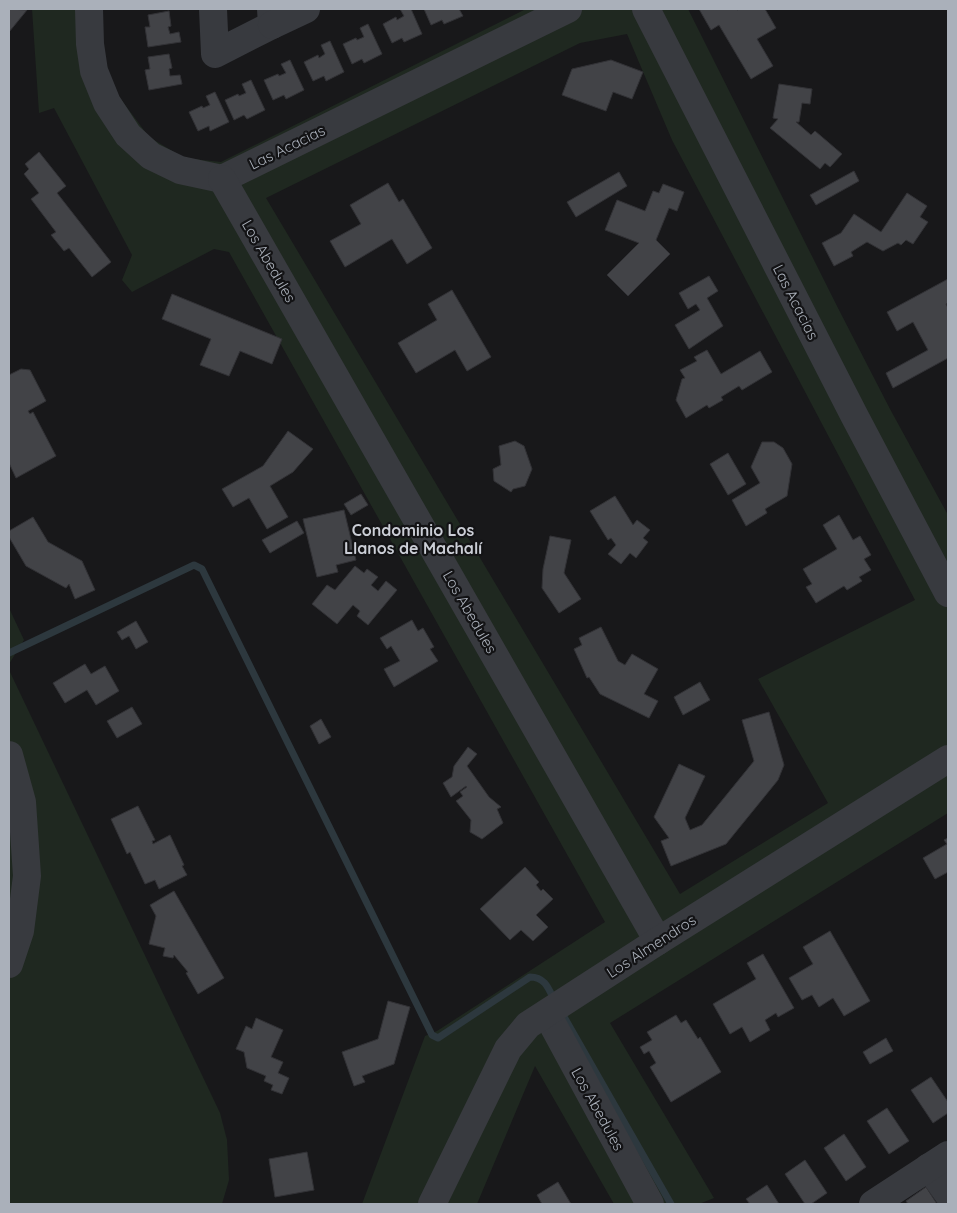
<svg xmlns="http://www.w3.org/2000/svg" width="957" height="1213" viewBox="0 0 957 1213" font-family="Quicksand,sans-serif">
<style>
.green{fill:#1f2820;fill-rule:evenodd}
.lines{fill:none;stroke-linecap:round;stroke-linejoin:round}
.stream{stroke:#2d383e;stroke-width:7}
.building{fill:#424347;stroke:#323236}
.minor{stroke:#383a3f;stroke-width:28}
.labels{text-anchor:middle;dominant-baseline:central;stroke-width:4.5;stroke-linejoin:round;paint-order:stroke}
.street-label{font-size:15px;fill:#aab0ba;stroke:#131315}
.neighbourhood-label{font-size:16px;font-weight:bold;fill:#cbced6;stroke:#131315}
</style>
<rect width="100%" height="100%" fill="#18181a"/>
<g class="green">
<path d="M32,9h69v36l13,45 35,47 35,21 37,4 305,-153h162l151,301 51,99 58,106v298l-338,210 104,175 -15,6h-85l-79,-138 -58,138h-115l63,-168 12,-5 168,-109 -376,-670 -15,-3 -82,43 -10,-12 10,-25 -78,-147 -15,5zM627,34l45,106 243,460 -157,79 70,124 -148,91 -414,-696 314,-155z"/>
<path d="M9,608l15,32 -15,24z"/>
<path d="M9,670l211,443 7,27 2,40 -7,24h-213z"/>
</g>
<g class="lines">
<g class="stream">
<path d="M9,653l185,-88 8,4 230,466 6,3 92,-61c16,0 19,13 25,25"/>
<path d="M563,1015l108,189"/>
</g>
</g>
<g class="building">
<path d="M9,9l18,1 -18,22z"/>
<path d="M400,9h11l11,25 -18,8 -2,-4 -10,5 -9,-19 13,-7 1,3 7,-4z"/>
<path d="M424,9h35l4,7 -19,8 -2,-4 -11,5z"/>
<path d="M699,9h37l1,1 3,-1h25l11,19 -19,11 16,27 -22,13 -32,-54 -8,5z"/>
<path d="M169,11l2,15 -3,1 2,7 9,-2 2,10 -33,5 -3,-20h5l-2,-12z"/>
<path d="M368,24l14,30 -18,9 -2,-4 -10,5 -9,-20 13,-6 1,2 7,-3 -4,-9z"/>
<path d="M330,41l14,31 -18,9 -2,-5 -11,5 -9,-19 14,-7 1,3 6,-4 -4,-9z"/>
<path d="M169,54l3,14 -3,1 1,7 10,-1 2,9 -33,6 -4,-20 5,-1 -2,-12z"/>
<path d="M290,60l14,30 -18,9 -2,-4 -11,5 -9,-20 14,-6 1,2 7,-3 -5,-9z"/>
<path d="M611,60l32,12 -11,27 -19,-7 -7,19 -44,-16 10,-26z"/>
<path d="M251,80l14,30 -18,9 -3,-4 -10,5 -9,-20 13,-6 1,2 7,-3 -4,-9z"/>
<path d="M779,84l33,5 -2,15 -8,-1 -3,19h-3l15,13 4,-4 27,23 -12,13 -5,-4 -5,6 -50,-41 8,-9 -5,-1z"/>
<path d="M215,92l14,30 -19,9 -1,-5 -11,5 -9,-19 13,-6 1,2 7,-3 -4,-9z"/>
<path d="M39,152l27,34 -9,7 54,69 -19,15 -23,-29 -5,3 -13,-16 5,-3 -25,-33 8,-6 -15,-19 5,-5 -4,-5z"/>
<path d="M854,171l5,10 -43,24 -6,-10z"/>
<path d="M619,172l8,14 -51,31 -9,-15z"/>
<path d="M388,183l11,19 4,-3 29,49 -25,16 -15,-25 -47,28 -15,-26 31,-17 -11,-19z"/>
<path d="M663,184l21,8 -7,19 -8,-3 -13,32 14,14 -42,42 -21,-21 32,-32 -34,-13 12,-30 28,11 8,-20 6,2z"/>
<path d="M907,193l20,13 -7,11 8,5 -15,22 -7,-4 -5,5 -3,-2 -15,8 -16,-9 -16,10 2,4 -19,10 -12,-23 19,-10 13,-19 27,18z"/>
<path d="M709,276l9,15 -11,7 16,28 -34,23 -14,-24 25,-15 -4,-6 -8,5 -9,-16z"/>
<path d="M948,279v24l-2,1 2,4v50l-55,30 -7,-15 42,-23 -15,-28 -16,9 -10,-19z"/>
<path d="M452,290l39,67 -24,14 -12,-21 -39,23 -18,-30 39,-23 -9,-16z"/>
<path d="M172,294l110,45 -10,25 -32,-13 -11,25 -29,-11 11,-26 -49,-20z"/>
<path d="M707,350l14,24 39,-23 12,21 -30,18 -3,-4 -18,11 2,3 -14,8 -2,-3 -21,13 -10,-18 6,-21 3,-1 -5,-8 17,-9 -3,-4z"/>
<path d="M21,369l9,1 16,31 -18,10 2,3 3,-2 23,44 -40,22 -7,-15v-88z"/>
<path d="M288,431l25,18 -20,23 -23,14 18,31 -21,12 -18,-31 -16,9 -11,-18 41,-23z"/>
<path d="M515,441l9,5 8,23 -7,17 -12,3 -2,3 -17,-11 -1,-12 8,-4 -2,-19z"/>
<path d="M762,442h12l9,6 9,16 -5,32 -22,13 2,4 -21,13 -14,-26 28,-17 -9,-16z"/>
<path d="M728,453l18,31 -18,11 -18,-31z"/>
<path d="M361,494l7,11 -17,10 -7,-11z"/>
<path d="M615,496l18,29 4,-5 13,10 -7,8 5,4 -12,16 -6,-5 -9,11 -13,-10 8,-9 -5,-7 -3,2 -18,-29z"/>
<path d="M344,510l12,50 -20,5 2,7 -21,5 -14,-58z"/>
<path d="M839,515l14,25 7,-4 11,19 -7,4 7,11 -12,7 3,4 -15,9 -3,-4 -28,17 -10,-16 6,-3 -9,-15 34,-20 -14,-24z"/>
<path d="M33,517l15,25 34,19 13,29 -20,9 -6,-15 -3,4 -40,-22 -17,-29v-6z"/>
<path d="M297,521l7,12 -34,20 -8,-13z"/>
<path d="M550,536l21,4 -7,33 17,26 -22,14 -17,-25 1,-19z"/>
<path d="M355,566l9,7 3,-4 11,8 -7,8 7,6 8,-10 11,9 -29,35 -11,-9 3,-5 -7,-6 -16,19 -25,-20 15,-19 8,5z"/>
<path d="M412,620l6,11 5,-3 11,19 -4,2 8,12 -44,26 -10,-18 16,-8 -9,-15 -4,3 -7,-11z"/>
<path d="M136,621l12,21 -12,7 -7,-13 -7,4 -5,-8z"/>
<path d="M601,627l17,34 7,4 7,-11 26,15 -14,25 14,7 -9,17 -49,-24 -11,-17 -2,1 -13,-29 8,-4 -3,-7z"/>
<path d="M85,664l6,10 14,-8 14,25 -23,14 -9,-15 -22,13 -12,-20z"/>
<path d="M700,682l10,18 -27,15 -9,-18z"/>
<path d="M132,707l10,17 -25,14 -10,-17z"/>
<path d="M769,712l15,53 -6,15 -52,64 -55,22 -10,-25 8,-3 -15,-21 25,-53 26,12 -20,42 5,12 12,-5 52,-64 -12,-41z"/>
<path d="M321,719l10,18 -12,7 -9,-18z"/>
<path d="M468,747l9,7 -10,12 22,31 12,10 -4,2 6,14 -21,16 -12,-7 1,-12 -15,-19 7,-5 -3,-4 7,-5 -1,-1 -15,11 -8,-14 9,-6 2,-11z"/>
<path d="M138,806l17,34 -3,1 1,3 17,-9 14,30 -2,1 5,9 -28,14 -4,-9 -10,4 -15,-32 -3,2 -16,-35z"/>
<path d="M948,838v34l-13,7 -12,-21 24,-14 -3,-4z"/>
<path d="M525,867l14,15 -3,3 5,6 2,-2 10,10 -17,16 12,12 -15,14 -12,-11 -11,10 -30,-31z"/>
<path d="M174,891l50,87 -26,16 -12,-21 2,-1 -14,-17 -1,3 -10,-2 2,-8 -16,-4 7,-28 -6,-11z"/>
<path d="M830,931l40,70 -26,15 -11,-18 -14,9 -7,-12 -10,5 -13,-22 24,-14 -10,-17z"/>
<path d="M763,954l31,54 -16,9 -2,-4 -11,7 5,10 -20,12 -8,-15 -12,7 -17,-30 43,-25 -9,-16z"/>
<path d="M388,1001l22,6 -16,57 -32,12 3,6 -11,4 -12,-34 36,-13z"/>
<path d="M676,1015l5,8 5,-3 12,19 2,-2 21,35 -50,30 -21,-35 6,-4 -7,-12 -5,3 -4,-7 12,-7 -5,-8z"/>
<path d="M256,1018l27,12 -12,27 12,5 -5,11 11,5 -7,16 -11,-4 2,-5 -9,-4 2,-5 -19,-8 -3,-16 -8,-3 10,-23 6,3z"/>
<path d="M886,1038l7,13 -23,13 -7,-12z"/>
<path d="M931,1077l17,25v11l-15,10 -22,-33z"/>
<path d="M887,1108l22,33 -20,13 -22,-33z"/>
<path d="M844,1134l22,33 -20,14 -22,-33z"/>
<path d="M307,1152l7,38 -39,7 -6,-38z"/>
<path d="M805,1160l22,33 -16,11h-6l-20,-30z"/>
<path d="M558,1182l13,22h-29l-5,-9z"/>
<path d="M767,1185l12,19h-29l-4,-5z"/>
<path d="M926,1187l11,17h-29l-2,-3z"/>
</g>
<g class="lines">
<g class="minor">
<path d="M89,9l1,35 4,27 13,32 21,32 23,21 29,14 42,9 346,-170"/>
<path d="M213,9l2,45 57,-29 -1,-16"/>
<path d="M646,9l208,406 94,178"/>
<path d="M272,25l34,-16"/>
<path d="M222,179l436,762"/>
<path d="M9,755l13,47 5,74 -7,55 -11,33"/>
<path d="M547,1014l103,190"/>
<path d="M929,1167l19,27"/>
<path d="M432,1204l76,-155 20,-24 130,-84 290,-182"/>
<path d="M873,1204l75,-49"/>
</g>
</g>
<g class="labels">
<g class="street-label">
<text transform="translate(287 147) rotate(-26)">Las Acacias</text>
<text transform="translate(269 261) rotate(60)">Los Abedules</text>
<text transform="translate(796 302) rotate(63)">Las Acacias</text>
<text transform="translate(470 612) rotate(60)">Los Abedules</text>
<text transform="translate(651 946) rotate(-33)">Los Almendros</text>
<text transform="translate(598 1109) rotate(61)">Los Abedules</text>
</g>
<g class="neighbourhood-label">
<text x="413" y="530">Condominio Los<tspan x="413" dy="18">Llanos de Machalí</tspan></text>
</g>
</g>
<rect width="957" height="1213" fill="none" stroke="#aab0ba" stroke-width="20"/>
</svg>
